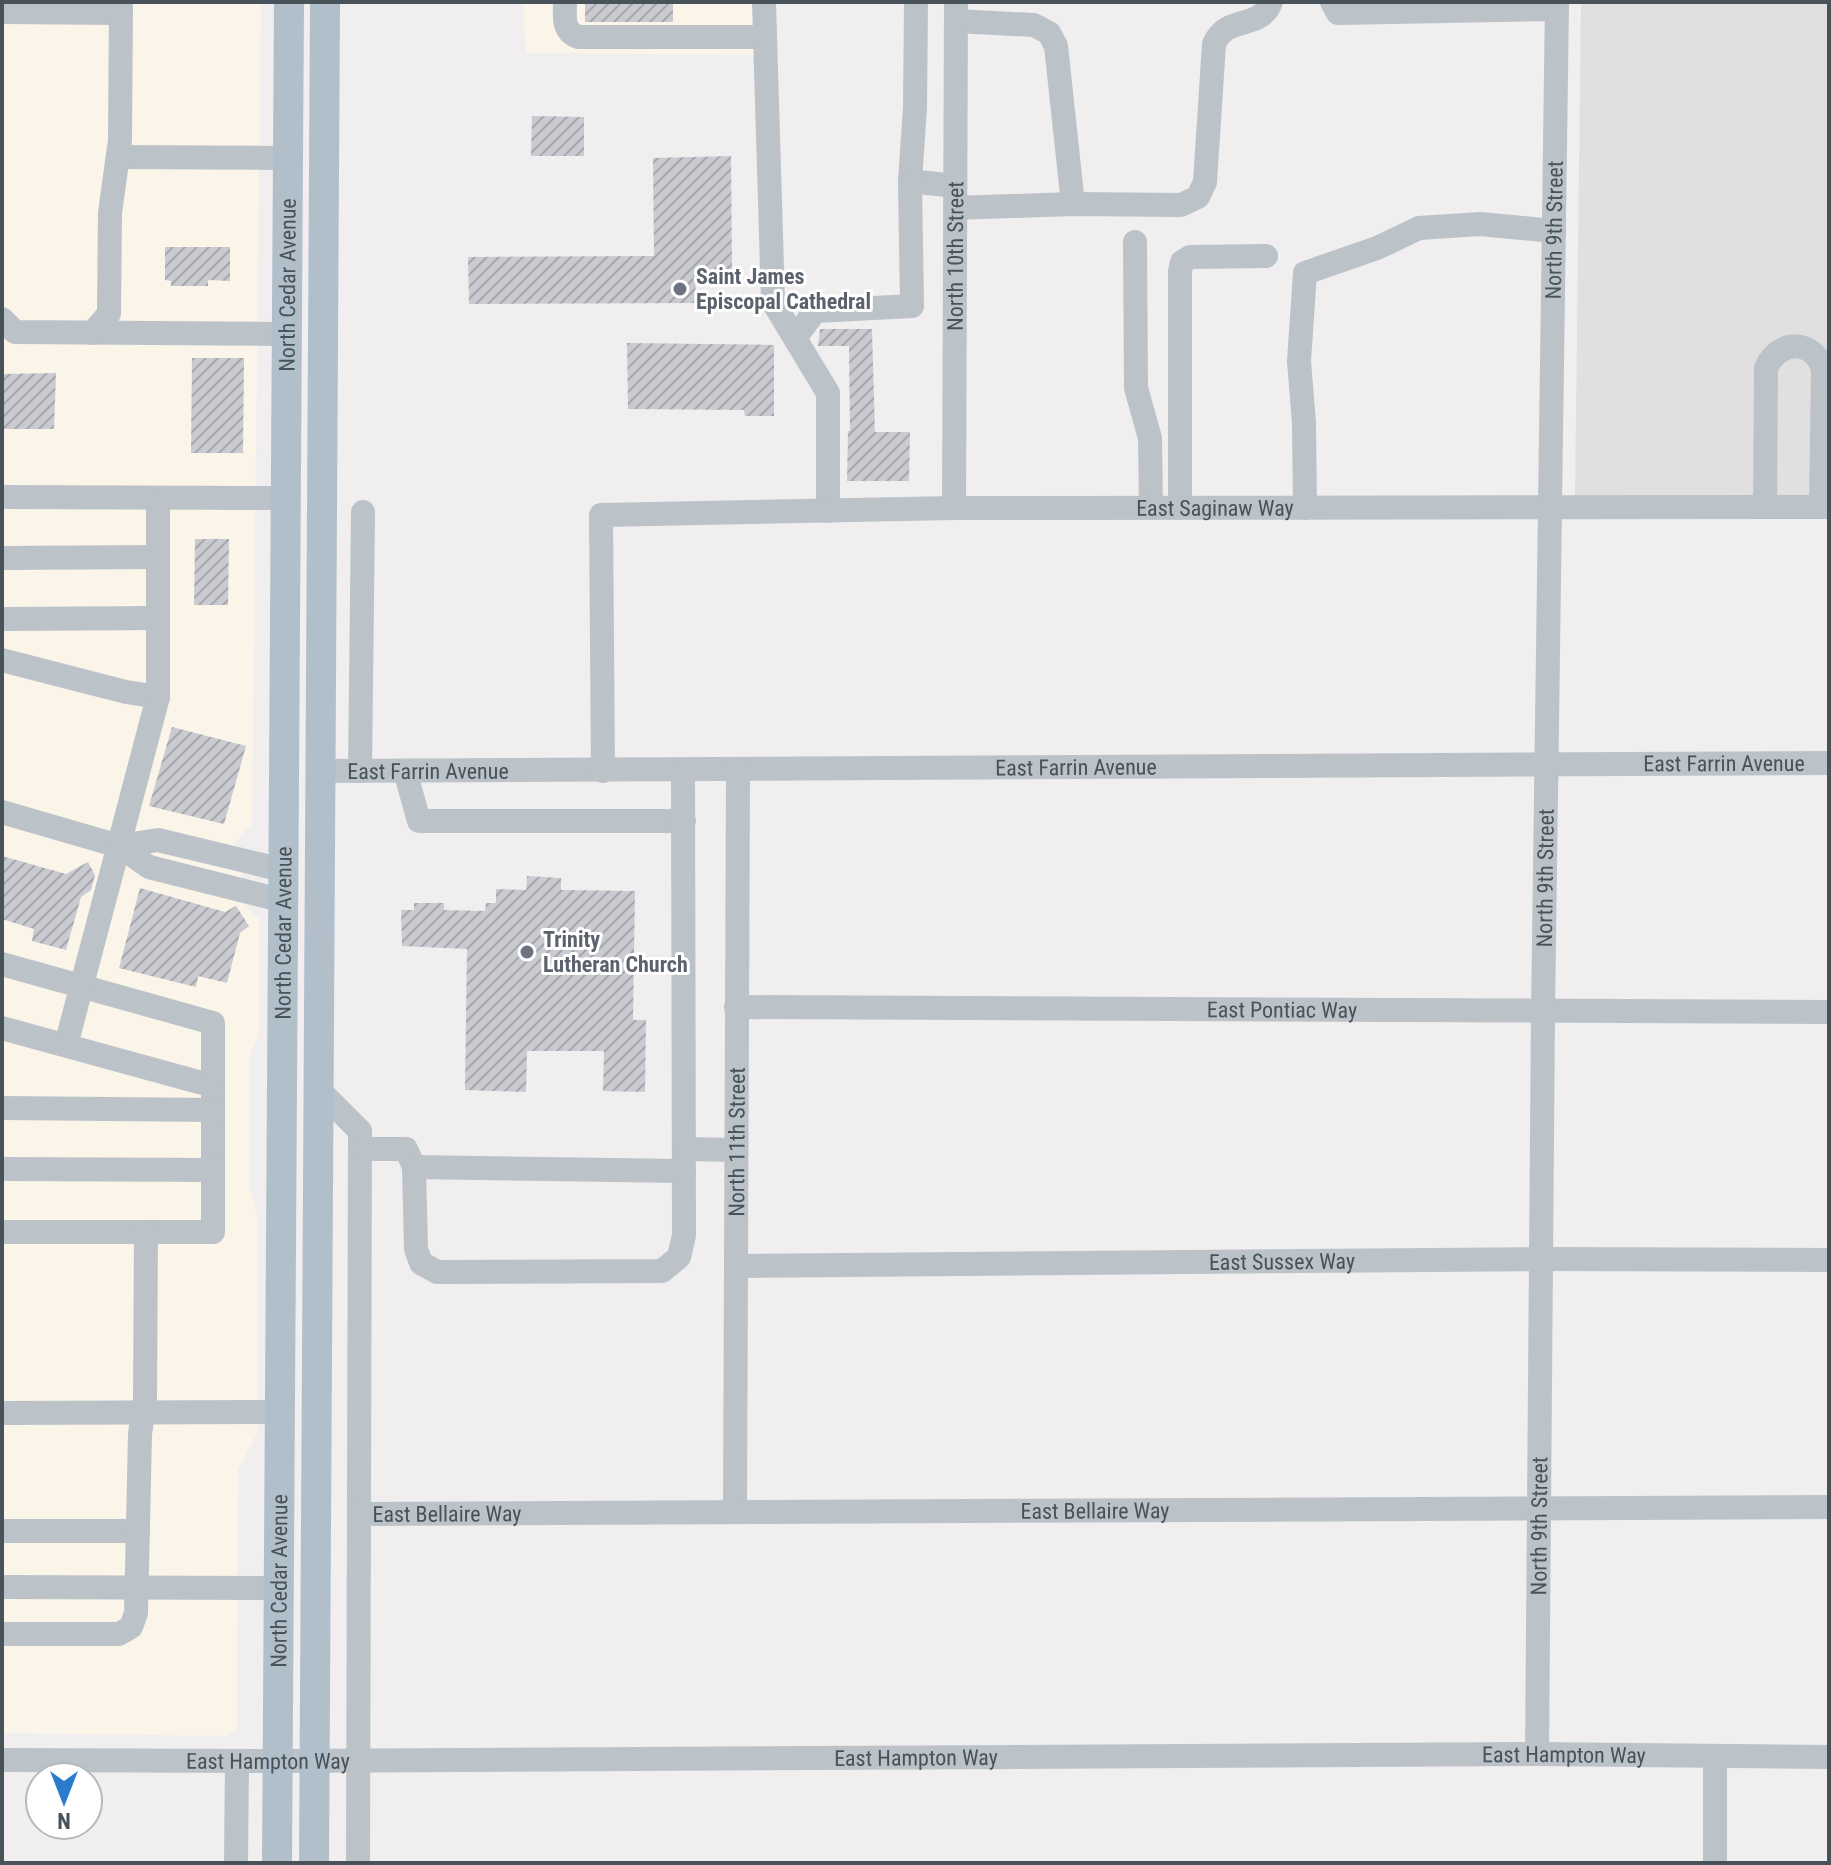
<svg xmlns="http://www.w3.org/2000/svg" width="1831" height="1865" viewBox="0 0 1831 1865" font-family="'Roboto Condensed',sans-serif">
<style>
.commercial{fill:#faf4e9}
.education{fill:#e1dfdf}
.building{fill:url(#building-hatch)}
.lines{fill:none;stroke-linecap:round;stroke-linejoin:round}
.minor{stroke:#bbc3c9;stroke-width:24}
.major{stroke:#b1bfca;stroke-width:30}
.worship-dot{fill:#6b7280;stroke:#fff;stroke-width:3}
.labels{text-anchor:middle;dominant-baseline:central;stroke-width:6;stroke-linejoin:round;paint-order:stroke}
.street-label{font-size:22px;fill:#485259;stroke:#fff}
.worship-label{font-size:22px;font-weight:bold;fill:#5b616d;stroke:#fff;text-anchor:start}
</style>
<defs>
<pattern id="building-hatch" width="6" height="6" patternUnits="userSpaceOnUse" patternTransform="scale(2)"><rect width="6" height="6" fill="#c9cbd0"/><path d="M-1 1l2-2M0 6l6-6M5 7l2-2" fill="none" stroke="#a5a7ac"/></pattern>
</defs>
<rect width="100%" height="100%" fill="#f0eeee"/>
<g class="commercial">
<path d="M2,2h259l-9,822 -16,17 11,66 12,12v114l-9,22 -1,130 8,30v218l-19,37 -1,258 -11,8 -224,-3z"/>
<path d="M523,2h232l2,53 -231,-2z"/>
</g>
<path class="education" d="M1581,2h248v494l-254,3z"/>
<g class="building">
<rect x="585" y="2" width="88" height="20"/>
<path d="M532,116l52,1v39h-53z"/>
<path d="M731,156l1,114h-36l-1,33 -226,1 -1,-47 186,-1 -1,-98z"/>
<path d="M165,247h65v34l-22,-1v6h-37v-5l-6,-1z"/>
<path d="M820,329h52l3,103h35l-1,49h-62l1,-50h2l-1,-85h-31z"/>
<path d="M627,343l147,2v71h-29l-1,-6 -116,-1z"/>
<path d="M192,358h52l-1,95h-52z"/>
<path d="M56,373l-2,56h-52v-55z"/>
<path d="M195,539h34l-1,66h-34z"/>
<path d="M172,727l74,19 -22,78 -75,-18z"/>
<path d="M2,856l64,18 22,-12 7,13 -4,15 -10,7 -15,53 -34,-9 2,-12 -32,-10z"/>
<path d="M527,876l34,2v12l74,1 -2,129h13l-1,72 -42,-1 1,-40h-77l-1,41 -61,-2 2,-141 -65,-3 -1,-36h13v-7h30v7l41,1 1,-8h10v-14l30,1z"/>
<path d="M140,888l85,24 11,-6 13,20 -9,7 -13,50 -29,-7 -2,11 -77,-19z"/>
</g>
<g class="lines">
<g class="minor">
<path d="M565,2c0,15 -3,29 13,35h187"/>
<path d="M764,2l9,300 55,91v118"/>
<path d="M916,2l-1,105 -5,74 45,5"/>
<path d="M1332,2l6,11 219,-4"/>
<path d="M2,12l119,1"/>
<path d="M956,21l78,4 15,8 7,13 17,158"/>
<path d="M118,157l170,1"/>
<path d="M955,208l118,-4 108,1 17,-8 7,-15 9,-138c13,-30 46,-13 57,-42"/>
<path d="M1135,242l1,146 14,50 1,70"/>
<path d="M2,319l13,13 272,2"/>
<path d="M92,333l17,-19 1,-101 10,-73 1,-138"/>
<path d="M795,338l20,-27 97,-5 -2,-125"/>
<path d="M2,497l284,1"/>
<path d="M1765,507l1,-139c13,-29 47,-29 57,1l-2,138"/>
<path id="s1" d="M954,508l2,-506"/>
<path d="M1180,508v-237l2,-9 8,-5 76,-1"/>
<path d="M1305,508l-1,-85 -5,-62 6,-88 72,-25 42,-20 61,-4 74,7"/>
<path d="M2,558l156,-1"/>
<path d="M2,619l156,-1"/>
<path d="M2,660l124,32 32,5"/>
<path id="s2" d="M322,771c502,0 1005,-8 1507,-8"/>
<path d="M360,771l3,-259"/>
<path d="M405,771l14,50h265"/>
<path id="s3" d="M603,771l-2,-256 353,-7 875,-1"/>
<path d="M2,812l117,34"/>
<path d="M283,870l-125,-30 -39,6 30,21 135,34"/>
<path d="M2,964l211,59v209h-211"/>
<path id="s4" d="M736,1007l1093,5"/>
<path d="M2,1028l211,58"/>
<path d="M66,1045l92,-348v-197"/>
<path d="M320,1091l40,40 -2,732"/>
<path d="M2,1108l211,2"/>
<path d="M360,1149h46l8,18 2,82 5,14 16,9 225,-1 17,-14 5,-22 -1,-464"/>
<path d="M684,1149l52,1"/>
<path d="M414,1167l270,4"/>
<path d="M2,1169l211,1"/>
<path id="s5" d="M736,1266l806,-7 287,1"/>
<path d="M2,1413l278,-1"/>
<path id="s6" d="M735,1512l3,-741"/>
<path id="s7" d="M359,1514l1470,-7"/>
<path d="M2,1531h136"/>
<path d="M2,1587l277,1"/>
<path d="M2,1634h117l12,-7 5,-14 4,-179 5,-35 1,-167"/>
<path id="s8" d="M1537,1754l6,-742 14,-1010"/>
<path id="s9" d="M2,1760l275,1 1260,-7 292,3"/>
<path d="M236,1863l1,-102"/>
<path d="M1715,1863v-106"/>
</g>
<g class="major">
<path id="s10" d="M277,1863l12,-1861"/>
<path d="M314,1863l11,-1861"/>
</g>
</g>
<g class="worship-dot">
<circle cx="680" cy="289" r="8"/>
<circle cx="527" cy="952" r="8"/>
</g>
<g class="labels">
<g class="street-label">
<text stroke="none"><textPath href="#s8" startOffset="1524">North 9th Street</textPath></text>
<text stroke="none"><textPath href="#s1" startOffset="252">North 10th Street</textPath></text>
<text stroke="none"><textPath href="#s10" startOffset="1578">North Cedar Avenue</textPath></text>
<text stroke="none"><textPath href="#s3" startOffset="870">East Saginaw Way</textPath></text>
<text stroke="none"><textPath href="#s2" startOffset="1402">East Farrin Avenue</textPath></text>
<text stroke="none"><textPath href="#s2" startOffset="754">East Farrin Avenue</textPath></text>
<text stroke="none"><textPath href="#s2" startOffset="106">East Farrin Avenue</textPath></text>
<text stroke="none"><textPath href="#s8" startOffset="876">North 9th Street</textPath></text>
<text stroke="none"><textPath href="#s10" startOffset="930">North Cedar Avenue</textPath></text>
<text stroke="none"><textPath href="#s4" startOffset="546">East Pontiac Way</textPath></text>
<text stroke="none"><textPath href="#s6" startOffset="370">North 11th Street</textPath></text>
<text stroke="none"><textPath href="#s5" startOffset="546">East Sussex Way</textPath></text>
<text stroke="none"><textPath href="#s7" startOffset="736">East Bellaire Way</textPath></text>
<text stroke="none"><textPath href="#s7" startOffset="88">East Bellaire Way</textPath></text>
<text stroke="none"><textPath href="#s8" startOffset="228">North 9th Street</textPath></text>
<text stroke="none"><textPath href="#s10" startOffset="282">North Cedar Avenue</textPath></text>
<text stroke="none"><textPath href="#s9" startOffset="1562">East Hampton Way</textPath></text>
<text stroke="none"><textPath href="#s9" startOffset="914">East Hampton Way</textPath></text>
<text stroke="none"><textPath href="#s9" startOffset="266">East Hampton Way</textPath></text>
</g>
<g class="worship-label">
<text x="696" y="276">Saint James<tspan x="696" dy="25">Episcopal Cathedral</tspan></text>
<text x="543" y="939">Trinity<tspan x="543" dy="25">Lutheran Church</tspan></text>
</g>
</g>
<rect width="1831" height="1865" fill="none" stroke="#485259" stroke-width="8"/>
<g transform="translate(64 1801) rotate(180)"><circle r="38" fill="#ffffff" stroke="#b6babd" stroke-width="2"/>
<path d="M0-6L14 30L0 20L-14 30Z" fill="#2c7ccd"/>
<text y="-12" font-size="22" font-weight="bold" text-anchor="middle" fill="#485259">N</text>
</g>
</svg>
